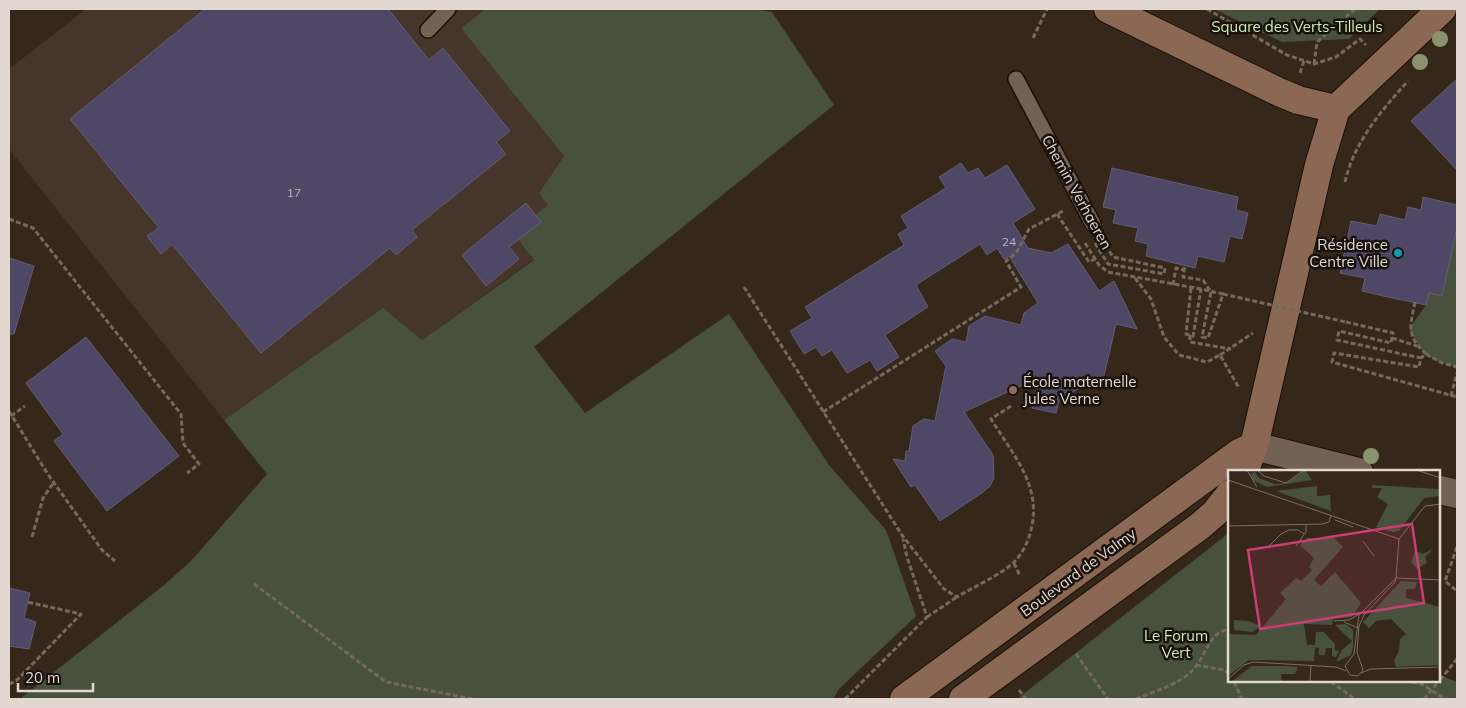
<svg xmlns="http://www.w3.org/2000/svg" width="1466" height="708" viewBox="0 0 1466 708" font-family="Mulish,sans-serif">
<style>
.commercial{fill:#45352a}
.green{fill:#47513d}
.building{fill:#4f4766;stroke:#635e72}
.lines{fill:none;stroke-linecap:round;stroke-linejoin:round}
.service-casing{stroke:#1d0f05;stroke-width:18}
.tertiary-casing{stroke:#1d0f05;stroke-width:30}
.secondary-casing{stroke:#1d0f05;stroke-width:30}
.path{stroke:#75685d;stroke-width:3;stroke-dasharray:5 2.5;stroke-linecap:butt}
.service{stroke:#736254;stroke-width:15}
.tertiary{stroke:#736254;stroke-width:28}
.secondary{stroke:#8a6854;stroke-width:28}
.path-bridge{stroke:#75685d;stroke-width:3;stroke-dasharray:5 2.5;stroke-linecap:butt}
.tree{fill:#8a936e}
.culture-dot{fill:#0f9aa8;stroke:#18110c;stroke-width:2}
.education-dot{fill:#8d6e63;stroke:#18110c;stroke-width:2}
.labels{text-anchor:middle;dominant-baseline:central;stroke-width:5;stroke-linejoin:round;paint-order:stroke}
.number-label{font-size:12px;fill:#beb4b6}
.park-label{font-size:15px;fill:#ceebb2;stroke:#18110c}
.street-label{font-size:15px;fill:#e3d8d1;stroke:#18110c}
.poi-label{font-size:15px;fill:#e3d8d1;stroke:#18110c;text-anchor:end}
.inset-road{fill:none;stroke:#7b6e64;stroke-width:1}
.view{fill:#c93e73;fill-opacity:0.15;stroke:#c93e73;stroke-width:2.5}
.inset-edge{fill:none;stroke:#e3d8d1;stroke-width:2.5}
</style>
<rect width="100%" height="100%" fill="#36271b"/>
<path class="commercial" d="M86,9h400l-24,19 102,128 -25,37 10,12 -36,28 21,26 -112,81 -39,-31 -159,111 -215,-271v-80z"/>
<g class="green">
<path d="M486,9h266l20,3 62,93 -300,242 51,66 144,-99 100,151 57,65 30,86 -77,73 -6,10h-813l143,-113 28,-25 76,-87 -43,-54 159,-112 39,32 112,-80 -21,-27 35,-28 -9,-12 25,-37 -103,-128z"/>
<path d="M1214,9h166l-31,30 -67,3z"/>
<path d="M1456,234h1v133c-26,-6 -36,-13 -48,-38l17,-24 3,-12 13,2z"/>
<path d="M1230,532v150h210v-7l17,7v17h-440z"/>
</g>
<g class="building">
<path d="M205,9h183l41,51 14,-12 67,83 -14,11 10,12 -94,76 5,7 -21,18 -6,-7 -129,105 -89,-109 -11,10 -14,-18 12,-8 -89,-109z"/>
<path d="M1457,79v91l-46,-49z"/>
<path d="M961,163l7,10 10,-5 7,10 22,-13 28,44 -22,14 15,25 23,5 17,-9 31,47 15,-10 23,48 -21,-5 -14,60 -13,-2 -30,19 -3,12 -24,-5 6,-30 -74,34 29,43 1,23 -4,8 -7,6 -43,29 -25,-36 -4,2 -18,-28 12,2 1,-10h3l4,-25 11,-7 11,2 11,-55 -11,-15 17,-12 14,3 3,-16 16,-10 36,9 3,-12 14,-10 -29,-47 -5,3 -7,-11 -10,7 -7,-11 -64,41 12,22 -43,28 14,22 -22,14 -7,-11 -23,13 -15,-23 -10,6 -6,-9 -12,7 -14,-23 22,-13 -7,-11 99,-62 -6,-11 10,-6 -7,-12 45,-28 -7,-11z"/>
<path d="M1112,168l126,29 -2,13 12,3 -6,26 -12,-3 -6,26 -26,-6 -3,12 -49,-12 2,-12 -13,-3 3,-13 -25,-5 3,-13 -13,-3z"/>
<path d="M1423,197l34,8v23l-15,68 -13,-3 -3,12 -38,-8 -26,-6 3,-13 -25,-5 11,-52 26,5 3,-12 25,6 3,-13 13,3z"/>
<path d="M526,203l15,19 -32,25 10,12 -33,27 -24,-31z"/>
<path d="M9,258l25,8 -20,68h-5z"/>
<path d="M86,337l93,119 -72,55 -53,-70 9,-7 -37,-51z"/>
<path d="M9,588l21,5 -6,25 12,4 -7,27 -20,-3z"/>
</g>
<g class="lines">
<g class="service-casing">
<g id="service">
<path d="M428,30l20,-21"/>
<path d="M1016,79l77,145"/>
</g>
</g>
<g class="tertiary-casing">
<g id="tertiary">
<path d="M1254,446l105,26"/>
<path d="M1440,490l17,4"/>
</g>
</g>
<g class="secondary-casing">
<g id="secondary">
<path d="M1108,9l171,83 19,8 38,9"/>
<path d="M1244,472l10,-26 65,-281 17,-56 106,-100"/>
<path d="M904,699l335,-246 15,-7"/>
<path d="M963,699l237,-173 15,-13 15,-19"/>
</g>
</g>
<g class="path">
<path d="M1207,9l80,46 27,9 22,-7 24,-18 6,6"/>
<path d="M1033,38l14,-29"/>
<path d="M1314,64l3,-22 38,-33"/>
<path d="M1300,73l4,-12"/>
<path d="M1345,182c9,-40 36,-71 63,-101"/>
<path d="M1057,214l32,48 6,-3"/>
<path d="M9,219l24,9 148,186 2,29 16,21 -12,9"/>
<path d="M1085,243l14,22 9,7 93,17 22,5 -15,44 -6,-1 9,-45 -8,-12 -20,-3 2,-11"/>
<path d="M1095,243l13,21 56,10 1,-6 -52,-11 -10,-16"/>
<path d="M1135,278l16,21 13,38 15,18 28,7 13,-7 19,33"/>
<path d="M1173,285l3,-17 8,2"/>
<path d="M744,287l158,248 42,54 13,8c18,-11 40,-20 56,-34 7,-6 13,-17 16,-26 16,-48 -14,-79 -38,-118l20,-13"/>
<path d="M1191,288l-5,46 7,2 8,-47"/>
<path d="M1415,302c-5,24 -9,34 11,52l-5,4"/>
<path d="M1346,322l47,11 -2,10 -52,-12 -2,9 84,18 -2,9 -85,-14 -2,9 125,35"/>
<path d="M1190,335v7l41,7"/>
<path d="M1392,338l25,8"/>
<path d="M1426,354l16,9 15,4"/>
<path d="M1220,355l33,-22"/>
<path d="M1451,396l6,-23"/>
<path d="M9,411l38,62 55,77 13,11"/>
<path d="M823,412l198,-125 -15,-26 10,-8 13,-24 34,-18"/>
<path d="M11,416l14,-10"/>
<path d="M32,537l11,-39 11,-16"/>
<path d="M1457,547l-12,34 12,10"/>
<path d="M1014,563l6,13"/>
<path d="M254,584l132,98 87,17"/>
<path d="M927,617l30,-20"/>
<path d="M1076,654l32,45"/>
<path d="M1196,665l28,5 6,5"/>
<path d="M1440,680l17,-21"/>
<path d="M1234,682l8,17"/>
<path d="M1331,682l24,17"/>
<path d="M1412,682l10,2 23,15"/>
<path d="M9,684l7,-3 65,-67 -54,-12"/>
<path d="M1019,690l7,9"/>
<path d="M845,699l82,-82 -20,-60 -4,-18"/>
<path d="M1136,699c21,-9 47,-15 61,-34 10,-14 13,-33 33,-36"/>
<path d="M1424,699l14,-17"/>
</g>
<use href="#service" class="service"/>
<use href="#tertiary" class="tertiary"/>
<use href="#secondary" class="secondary"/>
<path class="path-bridge" d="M1223,294l123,28"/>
</g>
<g class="tree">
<circle cx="1440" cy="39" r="8"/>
<circle cx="1420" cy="62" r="8"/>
<circle cx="1371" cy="456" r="8"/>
</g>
<circle class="culture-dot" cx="1398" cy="253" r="5"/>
<circle class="education-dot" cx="1013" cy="390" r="5"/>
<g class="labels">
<g class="number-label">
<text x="294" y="192">17</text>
<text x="1009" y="241">24</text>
</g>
<g class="park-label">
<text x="1297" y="26">Square des Verts-Tilleuls</text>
<text x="1176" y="635">Le Forum<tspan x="1176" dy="17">Vert</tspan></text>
</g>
<g class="street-label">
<text transform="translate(1077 192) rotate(61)">Chemin Verhaeren</text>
<text transform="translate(1078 572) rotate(-36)">Boulevard de Valmy</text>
</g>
<g class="poi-label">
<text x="1388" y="244">Résidence<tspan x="1388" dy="17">Centre Ville</tspan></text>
<text x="1023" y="381" text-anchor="start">École maternelle<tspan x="1023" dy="17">Jules Verne</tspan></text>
</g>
</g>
<g transform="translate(1228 470)">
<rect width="212" height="212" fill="#36271b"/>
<path d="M77,0l7,10 -45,7 -14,-7 -3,-6 5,-2 4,6 16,6 11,-1zM144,15l67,4v7l-15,2 -25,33 -7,1 -16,-5 12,-23 -11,-7 5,-9h-10zM89,16v10l13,-1 1,16 -55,-20zM79,68h27l9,9 -29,33 7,6 14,-14 26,31 -9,14 -19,2 -1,6 -28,-1 3,21h8l1,-13h8l11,12v6l4,1 -3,6 -4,-1v-8h-6l-1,7h-6v-7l-4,-1 -1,14 -65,-1 -21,16v-42l28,1 30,-36 -6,-6 16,-15 5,3 11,-11 -3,-3 5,-9 -14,-13zM205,79l-8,8 2,6 -10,6 -6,-7 4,-11 8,3zM173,111l16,1 -2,7h-9v9l34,9v58l-44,2 -2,-6 5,-10 1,-12 6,-5 -15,-15 -15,2 -7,7 -6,-6zM6,150l14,1 13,5 -9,6 -18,-2zM118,154l7,6v17l-2,8 -15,7 5,-11 11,-10 -17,-16zM24,196h36l10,1 -3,7h-14l1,8h-51z" fill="#47513d"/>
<path class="inset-road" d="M19,0l10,17M29,0l7,6 22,7 18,-13M188,0l25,8M0,10l171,59M107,50l18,7M0,56l95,-2 6,-2 2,-7M171,69l26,-33 16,-2M135,71l11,15M68,76l10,-14v-8M40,77l13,-13 8,-4h9l6,4M168,108l45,2M168,108l-37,37 -5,39 -9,12 5,9 8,1 5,-6 -6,-18 2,-26 5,-11 31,-33 1,-4 3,-39M106,151l15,-1 12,-7M116,152l14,6M211,197l2,15M133,203l10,-4 70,-2M0,209l16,-14 9,-3 83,5 10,4M82,212l1,-17"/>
<path class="view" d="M184,54l12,79 -164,26 -12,-79z"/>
<rect width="212" height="212" class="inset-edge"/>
</g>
<rect width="1466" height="708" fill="none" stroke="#e3d8d1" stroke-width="20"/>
<path d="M18 683v8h75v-8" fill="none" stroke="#e3d8d1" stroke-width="2.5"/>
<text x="25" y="683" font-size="15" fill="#e3d8d1" stroke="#18110c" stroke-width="4" paint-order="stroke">20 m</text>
</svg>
